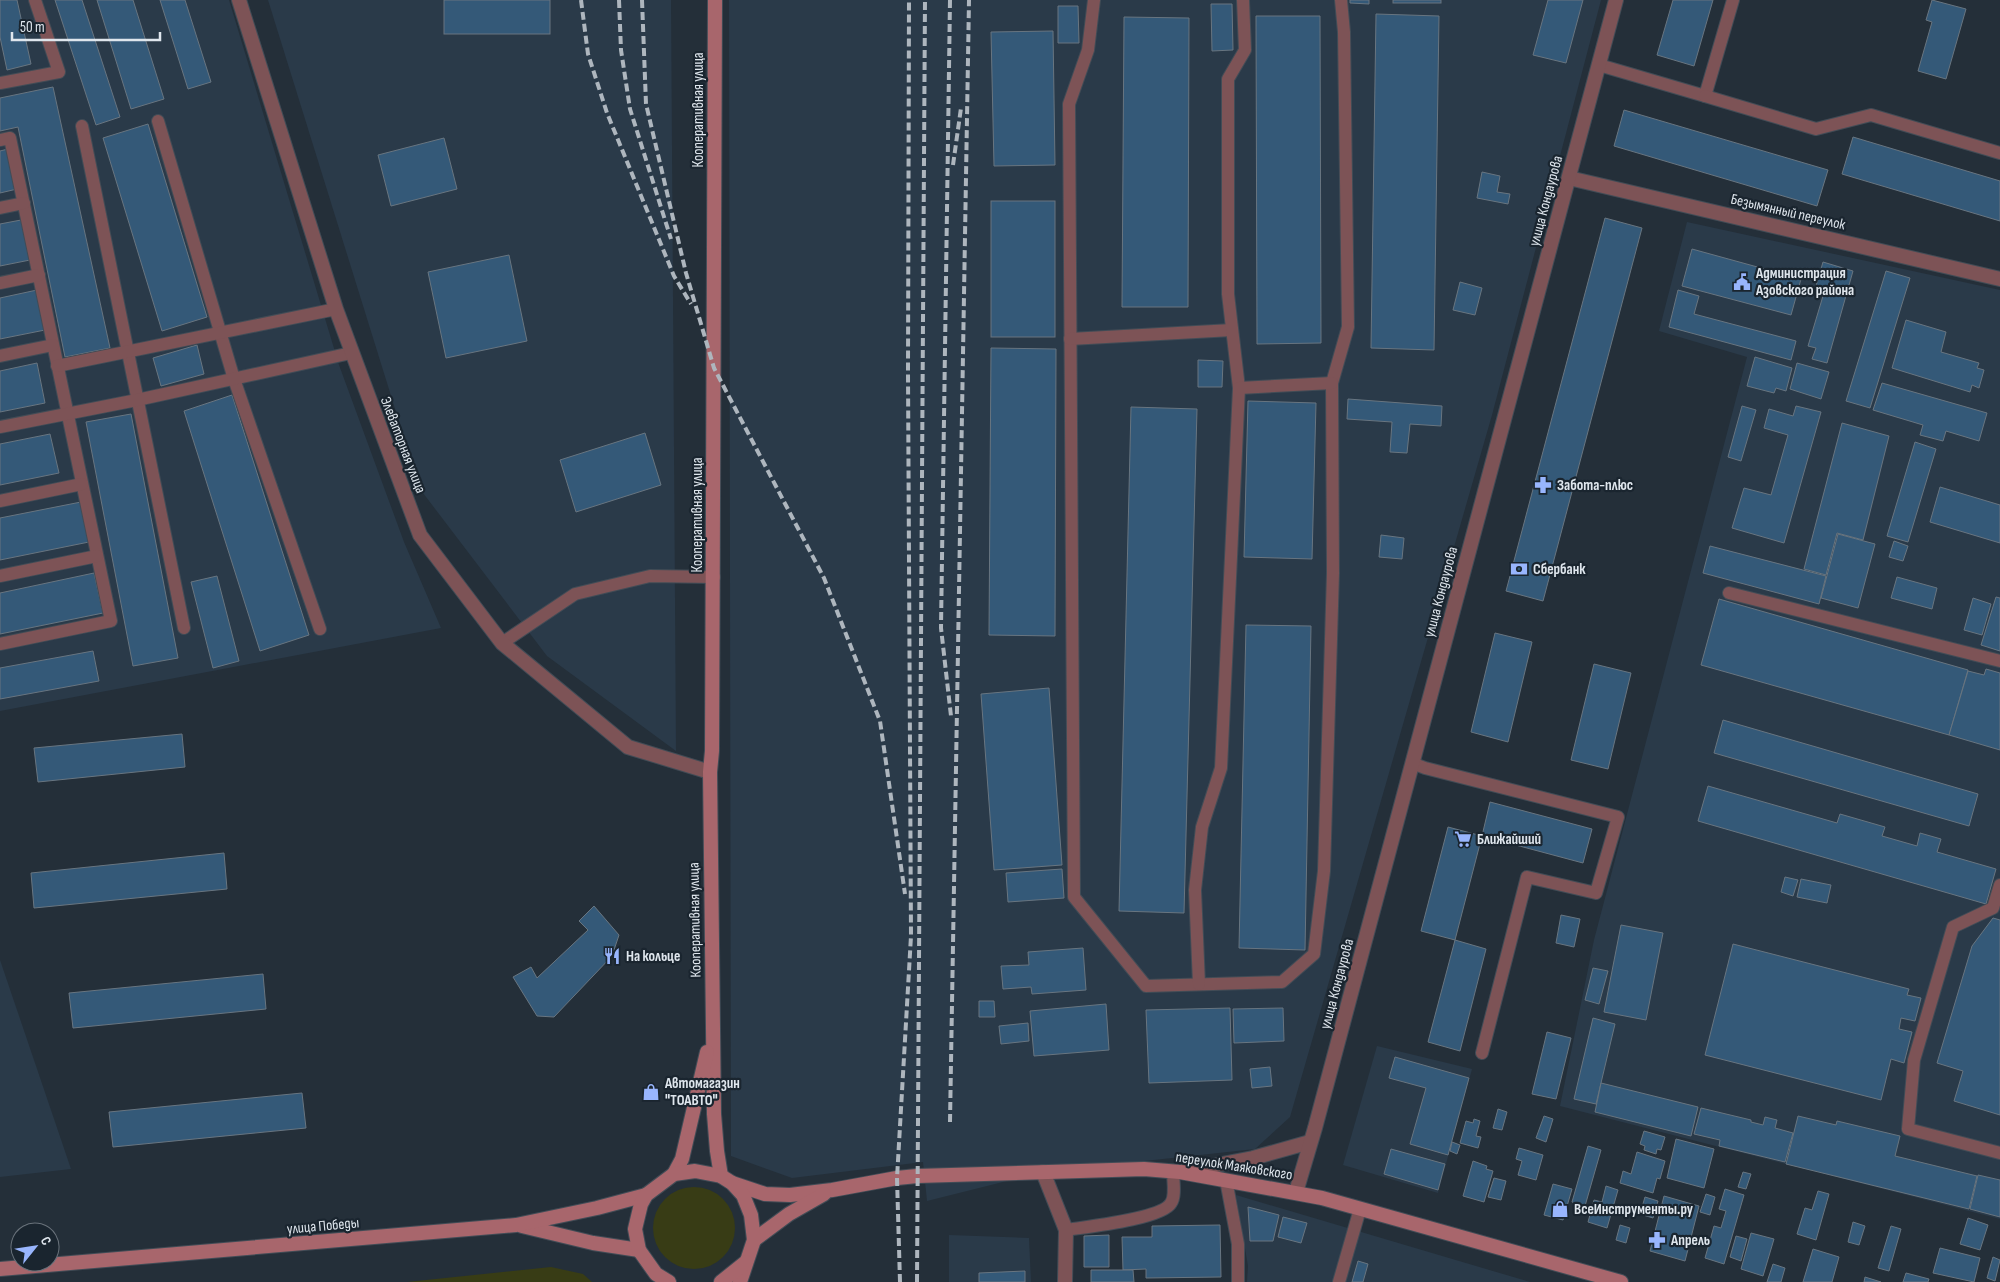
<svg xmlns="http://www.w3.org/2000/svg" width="2000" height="1282" viewBox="0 0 2000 1282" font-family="'Sofia Sans Condensed',sans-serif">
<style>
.built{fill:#2a3a49}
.green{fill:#383c15}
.building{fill:#345978;stroke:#687580}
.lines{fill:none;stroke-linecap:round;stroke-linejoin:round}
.service-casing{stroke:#424c56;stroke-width:14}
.minor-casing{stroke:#424c56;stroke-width:16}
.tertiary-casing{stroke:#424c56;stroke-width:16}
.secondary-casing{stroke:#424c56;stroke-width:16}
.service{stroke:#7d5356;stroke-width:12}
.minor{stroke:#7d5356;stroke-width:14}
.tertiary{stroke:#7d5356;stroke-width:14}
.secondary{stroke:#a8666c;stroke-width:14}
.rail{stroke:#aeb6be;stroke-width:4;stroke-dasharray:8 4;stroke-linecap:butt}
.labels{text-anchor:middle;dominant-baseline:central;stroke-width:4.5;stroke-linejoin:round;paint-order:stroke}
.street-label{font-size:15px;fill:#dfe6ed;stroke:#1a252f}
.poi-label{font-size:15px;font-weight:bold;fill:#dfe6ed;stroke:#1a252f;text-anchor:start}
</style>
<rect width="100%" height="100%" fill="#242f39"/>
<g class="built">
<path d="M0,0h229l110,365 65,177 37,86 -441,83z"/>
<path d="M268,0h403l5,751 -129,-95 -127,-167z"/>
<path d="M729,0h872l-109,415 -202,702 -35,32 -212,23 -116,29 -4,-39 -131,16 -61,-22z"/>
<path d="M1687,222l313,68v929l-440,-113 34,-166 153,-583 -88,-26z"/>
<path d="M0,960l71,209 -71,8z"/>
<path d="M1377,1046l95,23 -34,124 -95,-28z"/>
<path d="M1236,1195l294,87h-283l1,-16z"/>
<path d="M949,1235l80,3 2,44h-82z"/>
</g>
<g class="green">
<circle cx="694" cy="1228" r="41"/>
<path d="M551,1267l32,7 9,8h-185z"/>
</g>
<g class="building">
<path d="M0,0h17l14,64 -24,6 -7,-33z"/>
<path d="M55,0h27l38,117 -24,8z"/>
<path d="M97,0h36l31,99 -33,10z"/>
<path d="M160,0h25l26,82 -23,7z"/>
<rect x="444" y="0" width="106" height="34"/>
<path d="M1350,0h19v4l-19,-1z"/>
<rect x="1393" y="0" width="48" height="3"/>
<path d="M1548,0h35l-17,63 -33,-8z"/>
<path d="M1673,0h40l-19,66 -37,-11z"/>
<path d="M1932,0l34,9 -20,70 -28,-8 14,-49 -6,-2z"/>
<path d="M1211,4h21l1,46 -21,1z"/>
<path d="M1058,6h20l1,37h-21z"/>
<path d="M1376,14l63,2 -5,334 -63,-2z"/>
<path d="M1256,16h64l1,327 -64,1z"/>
<path d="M1124,17l65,1 -1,289h-66z"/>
<path d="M1053,31l2,134 -61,1 -3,-134z"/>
<path d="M53,87l57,261 -45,9 -47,-230 -18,4v-33z"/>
<path d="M1624,110l204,60 -11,36 -203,-60z"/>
<path d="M148,124l59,193 -45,14 -59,-193z"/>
<path d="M1853,137l147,44v40l-158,-47z"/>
<path d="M444,138l13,51 -66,17 -13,-51z"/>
<path d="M8,149l9,40 -17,4v-42z"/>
<path d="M1482,172l18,4 -3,16 13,2 -2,10 -31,-6z"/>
<rect x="991" y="201" width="64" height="136"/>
<path d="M1605,218l37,10 -99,373 -37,-10z"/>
<path d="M21,220l9,40 -30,6v-42z"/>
<path d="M1692,249l109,30 -10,36 -109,-29z"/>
<path d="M509,255l18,86 -81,17 -18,-86z"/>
<path d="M1823,262l30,9 -26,92 -15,-4 4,-11 -8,-2 15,-50 -9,-3z"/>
<path d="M1886,271l24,7 -40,130 -24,-7z"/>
<path d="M1460,282l22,6 -7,27 -22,-5z"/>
<path d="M37,290l8,40 -45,9v-41z"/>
<path d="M1678,290l21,6 -5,18 102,27 -5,19 -122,-33z"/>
<path d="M1906,320l40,12 -5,20 38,11 -2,5 7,2 -5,18 -7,-3 -2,7 -78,-24z"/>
<path d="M197,345l7,29 -43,12 -8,-28z"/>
<path d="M991,348l65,1 -1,287 -66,-1z"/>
<path d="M1755,357l37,11 -6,23 -10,-3 -2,5 -27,-7z"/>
<path d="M1198,360l25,1 -1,26h-24z"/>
<path d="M37,363l8,40 -45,9v-41z"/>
<path d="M1797,363l32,9 -8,27 -31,-10z"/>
<path d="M1882,383l105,30 -8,28 -33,-10 -3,10 -23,-6 3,-10 -50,-15z"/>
<path d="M232,395l77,240 -49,16 -76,-240z"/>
<path d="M1348,399l94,7 -1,20 -31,-2 -3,29 -17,-1 2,-30 -45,-3z"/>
<path d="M1248,401l68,2 -4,156 -68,-2z"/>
<path d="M1742,406l14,4 -15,51 -13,-4z"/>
<path d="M1796,406l25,6 -37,131 -52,-15 12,-40 27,7 17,-60 -24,-7 5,-19 24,7z"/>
<path d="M1131,407l66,2 -13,504 -65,-2z"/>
<path d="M131,414l47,244 -45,8 -47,-244z"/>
<path d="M1842,423l47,13 -26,104 -26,-7 -11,42 -22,-6z"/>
<path d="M645,433l16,52 -85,27 -16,-52z"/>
<path d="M50,434l9,39 -59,12v-41z"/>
<path d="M1915,442l21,7 -28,93 -21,-6z"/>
<path d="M1940,487l60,18v38l-70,-21z"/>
<path d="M81,502l8,40 -89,18v-42z"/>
<path d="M1838,534l37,10 -17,64 -37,-10z"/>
<path d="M1381,535l23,3 -2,21 -23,-2z"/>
<path d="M1894,541l14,5 -5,15 -14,-4z"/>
<path d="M1710,546l116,30 -7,28 -116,-31z"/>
<path d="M94,573l9,40 -103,21v-41z"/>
<path d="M217,576l22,85 -26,7 -22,-86z"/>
<path d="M1897,577l40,11 -5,21 -41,-11z"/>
<path d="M1996,597l4,1v53l-19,-6z"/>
<path d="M1973,598l18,6 -9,31 -18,-5z"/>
<path d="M1719,599l249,71 -19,65 -248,-70z"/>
<path d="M1246,625l65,1 -6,324 -66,-2z"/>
<path d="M1495,633l37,9 -24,100 -37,-10z"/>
<path d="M93,651l6,30 -99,18v-31z"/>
<path d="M1594,664l37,9 -23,96 -37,-9z"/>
<path d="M1986,669l14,4v77l-51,-15 19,-64 16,4z"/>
<path d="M1049,688l13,177 -68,5 -13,-176z"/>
<path d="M1723,720l255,74 -9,32 -255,-73z"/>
<path d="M182,734l3,33 -147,15 -4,-34z"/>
<path d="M1708,786l129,37 3,-9 45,13 -3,9 35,10 3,-13 21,6 -4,13 59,17 -10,35 -288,-83z"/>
<path d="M1490,802l102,27 -9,34 -101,-27z"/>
<path d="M1448,827l34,9 -27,104 -34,-9z"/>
<path d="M224,853l3,36 -193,19 -3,-35z"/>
<path d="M1062,869l2,29 -56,4 -2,-29z"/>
<path d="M1785,877l13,3 -5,16 -12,-4z"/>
<path d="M1801,879l30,6 -4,18 -30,-6z"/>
<path d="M594,906l25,29 -7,21 -58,61 -17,-1 -24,-39 18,-10 6,11 51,-48 -9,-9z"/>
<path d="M1561,915l19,4 -6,28 -18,-4z"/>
<path d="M1993,918l7,2v195l-46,-14 9,-30 -26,-8 35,-117z"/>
<path d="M1621,925l42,8 -17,87 -42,-8z"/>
<path d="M1455,940l31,9 -26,102 -32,-9z"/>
<path d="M1733,944l176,45 -2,6 14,3 -6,23 -14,-3 -2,11 13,3 -8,31 -13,-4 -10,41 -176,-45z"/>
<path d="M1083,948l3,42 -54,4 -1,-7 -28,2 -2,-23 28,-1 -1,-13z"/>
<path d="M1593,968l15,3 -9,33 -14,-4z"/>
<path d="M263,974l3,35 -193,19 -4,-35z"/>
<path d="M979,1001h15l1,16h-16z"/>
<path d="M1106,1004l3,46 -75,6 -4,-45z"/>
<path d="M1230,1008l2,72 -83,3 -3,-73z"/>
<path d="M1283,1008l1,33 -50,2 -1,-34z"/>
<path d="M1593,1018l22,6 -19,80 -22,-5z"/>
<path d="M1028,1023l1,18 -28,3 -2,-18z"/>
<path d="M1547,1032l24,6 -15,61 -24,-5z"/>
<path d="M1395,1057l74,21 -21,77 -38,-11 16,-56 -37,-10z"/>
<path d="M1270,1067l2,19 -20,2 -2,-19z"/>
<path d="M1601,1083l97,24 -7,29 -96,-24z"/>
<path d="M302,1093l4,35 -193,19 -4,-35z"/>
<path d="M1701,1108l50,12v2l12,3 2,-8 12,3 -2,8 18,5 -8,29 -66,-16 1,-6 -26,-6z"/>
<path d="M1498,1109l9,3 -5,18 -9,-2z"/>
<path d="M1544,1116l9,3 -7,23 -10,-4z"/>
<path d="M1798,1116l38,9 1,-4 63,15 -5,20 82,20 -8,33 -183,-45z"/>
<path d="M1474,1119l6,2 -4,15 5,1 -3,11 -18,-5 6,-22 7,2z"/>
<path d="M1644,1131l21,6 -4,13 -4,-1 -1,5 -12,-4 1,-4 -5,-2z"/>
<path d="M1676,1139l38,10 -10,39 -37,-10z"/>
<path d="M1452,1142l8,3 -3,9 -7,-3z"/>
<path d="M1588,1146l13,4 -16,56 -13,-4z"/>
<path d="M1519,1148l24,7 -7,25 -18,-5 4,-14 -6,-2z"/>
<path d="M1391,1149l54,15 -7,26 -54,-16z"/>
<path d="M1637,1152l28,9 -5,18 -3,-1 -4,15 -33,-10 3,-12 8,3z"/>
<path d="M1473,1161l14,5 -1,3 7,2 -9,31 -21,-6z"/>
<path d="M1743,1172l8,2 -5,15 -8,-2z"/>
<path d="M1978,1175l22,5v37l-30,-8z"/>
<path d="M1494,1178l12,3 -5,19 -13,-3z"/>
<path d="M1553,1184l19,5 -9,31 -19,-5z"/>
<path d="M1606,1186l12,4 -11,38 -19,-6 6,-22 8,2z"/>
<path d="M1725,1189l19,6 -20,69 -19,-6 9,-32 7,2 5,-17 -7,-2z"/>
<path d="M1818,1191l11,3 -13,46 -19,-6 8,-26 7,2z"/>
<path d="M1706,1194l9,3 -5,18 -10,-3z"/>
<path d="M1664,1196l35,10 -14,55 -35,-10z"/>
<path d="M1645,1197l13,4 -5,17 -13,-4z"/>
<path d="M1248,1207l31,8 -6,26h-23z"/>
<path d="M1283,1217l24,6 -6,20 -23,-6z"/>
<path d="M1968,1218l20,7 -8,25 -20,-6z"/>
<path d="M1853,1222l12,4 -6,19 -11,-3z"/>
<path d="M1220,1225l1,52 -75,1v-9l-23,1 -1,-33h30v-11z"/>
<path d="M1620,1225l10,3 -4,15 -10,-3z"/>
<path d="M1891,1226l10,3 -12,42 -11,-3z"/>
<path d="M1751,1233l23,6 -11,37 -22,-7z"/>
<path d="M1109,1235v32h-25v-31z"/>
<path d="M1736,1236l11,3 -6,22 -11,-4z"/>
<path d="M1940,1248l40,10 -6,24 -41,-9z"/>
<path d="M1813,1249l26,8 -7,25h-29z"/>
<path d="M1993,1257l7,3 -5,21 -8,-3z"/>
<path d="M1358,1261l10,3 -5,18h-11z"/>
<path d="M1773,1264l12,4 -4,14h-14z"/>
<path d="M1091,1270h42l1,12h-43z"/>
<path d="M1025,1271v11h-46v-9z"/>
<path d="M1906,1273l23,6 -1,3h-25z"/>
<path d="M1865,1277l16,5h-17z"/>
</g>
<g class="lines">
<g class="service-casing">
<g id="service">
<path d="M1094,0l-6,50 -19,54 5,793 72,89 136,-4 32,-28 10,-83 9,-298 -1,-190 16,-56 -4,-295 -3,-32"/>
<path d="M1599,65l106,31 28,-96"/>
<path d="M0,83l59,-11 -24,-72"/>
<path d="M1705,96l111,33 55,-14 129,38"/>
<path d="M158,121l76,258 86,250"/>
<path d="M82,126l102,502"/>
<path d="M0,140l10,-2 101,483 -111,23"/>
<path d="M0,208l24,-5"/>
<path d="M0,283l39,-8"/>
<path d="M1070,339l162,-9"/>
<path d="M0,356l53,-11"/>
<path d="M57,366l279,-57"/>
<path d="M1239,388l-11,-94v-215l17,-29 -2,-50"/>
<path d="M0,427l137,-27 214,-47"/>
<path d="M0,501l82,-17"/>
<path d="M0,576l97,-20"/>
<path d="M1729,593l271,68"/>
<path d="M502,643l73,-49 75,-18 64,1"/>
<path d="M1412,763l13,5 193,49 -22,76 -69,-16 -45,176"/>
<path d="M2000,885l-7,23 -40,19 -39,133 -6,69 92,24"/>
<path d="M1199,984l-4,-94 7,-63 19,-59 18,-380 93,-5"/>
<path d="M1226,1180l12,64v38"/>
<path d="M1066,1230c19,-3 96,-11 105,-27 5,-7 2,-23 2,-31"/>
<path d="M1339,1282l21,-73"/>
</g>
</g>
<g class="minor-casing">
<g id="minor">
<path d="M239,0l97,309 84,226 82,108 126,104 82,25"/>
<path d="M1569,178l431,101"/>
<path d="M1043,1172l23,58 -1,52"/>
</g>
</g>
<g class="tertiary-casing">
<g id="tertiary">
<path d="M1181,1172l72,-14 57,-16"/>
<path d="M1296,1192l19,-64 301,-1128"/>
</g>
</g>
<g class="secondary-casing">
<g id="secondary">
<path d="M715,0l-3,751 -2,21 4,342 3,37 4,25"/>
<path d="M674,1174l8,-15 25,-107"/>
<path d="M732,1183l33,11 25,1 42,-5 65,-12 20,-2 227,-7 36,3 142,26 299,84"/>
<path d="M522,1226l71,17 46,7"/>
<path d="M754,1240l35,-26 35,-20"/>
<path d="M0,1269l516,-44 81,-17 49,-13"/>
<path d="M669,1282l-13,-8 -17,-24 -4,-21 6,-25 5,-9 28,-21 21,-3 26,5 11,7 11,12 8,20 3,25 -14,42"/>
<path d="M721,1282l25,-20"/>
</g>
</g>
<use href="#service" class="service"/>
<use href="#minor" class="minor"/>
<use href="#tertiary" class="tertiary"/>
<use href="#secondary" class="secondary"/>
<g class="rail">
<path d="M581,0l7,54 19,59 67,163 17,28"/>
<path d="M619,0l2,50 9,59 41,130"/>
<path d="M642,0l4,104 40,169 28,95 110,210 56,143 25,173"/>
<path d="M950,0l-9,628 10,88"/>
<path d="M953,165l8,-57"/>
<path d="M950,1122l19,-1122"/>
<path d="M900,1282l-3,-104 14,-242 -3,-564 1,-372"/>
<path d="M917,1282l8,-1282"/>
</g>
</g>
<defs>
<g id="civic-bare" transform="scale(1.35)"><path d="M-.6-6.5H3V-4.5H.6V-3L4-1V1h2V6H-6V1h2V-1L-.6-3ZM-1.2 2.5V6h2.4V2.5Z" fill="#98b5fd" stroke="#1a252f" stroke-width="2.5" paint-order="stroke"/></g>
<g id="pharmacy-bare" transform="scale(1.35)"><path d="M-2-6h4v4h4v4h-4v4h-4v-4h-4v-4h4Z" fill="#98b5fd" stroke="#1a252f" stroke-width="2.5" paint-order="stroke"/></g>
<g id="bank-bare" transform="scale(1.35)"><path d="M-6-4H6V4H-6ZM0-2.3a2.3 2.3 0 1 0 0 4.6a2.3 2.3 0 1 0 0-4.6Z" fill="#98b5fd" stroke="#1a252f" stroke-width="2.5" paint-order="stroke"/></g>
<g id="supermarket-bare" transform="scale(1.35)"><path d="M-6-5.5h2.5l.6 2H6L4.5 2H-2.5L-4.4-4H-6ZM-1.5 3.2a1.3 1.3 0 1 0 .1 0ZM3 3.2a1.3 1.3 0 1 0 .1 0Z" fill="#98b5fd" stroke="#1a252f" stroke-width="2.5" paint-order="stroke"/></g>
<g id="restaurant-bare" transform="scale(1.35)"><path d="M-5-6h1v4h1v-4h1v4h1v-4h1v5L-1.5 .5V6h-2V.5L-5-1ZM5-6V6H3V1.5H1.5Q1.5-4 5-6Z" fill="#98b5fd" stroke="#1a252f" stroke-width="2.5" paint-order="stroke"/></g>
<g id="shop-bare" transform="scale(1.35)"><path d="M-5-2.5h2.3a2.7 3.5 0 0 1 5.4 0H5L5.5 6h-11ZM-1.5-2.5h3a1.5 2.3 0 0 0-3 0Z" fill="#98b5fd" stroke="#1a252f" stroke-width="2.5" paint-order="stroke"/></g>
</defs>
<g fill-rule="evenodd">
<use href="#civic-bare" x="1742" y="282"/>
<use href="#pharmacy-bare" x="1543" y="485"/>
<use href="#bank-bare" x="1519" y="569"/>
<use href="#supermarket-bare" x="1463" y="839"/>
<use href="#restaurant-bare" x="612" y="956"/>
<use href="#shop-bare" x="651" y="1092"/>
<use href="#shop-bare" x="1560" y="1209"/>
<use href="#pharmacy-bare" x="1657" y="1240"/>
</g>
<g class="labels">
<g class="street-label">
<text transform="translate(698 110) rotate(-90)">Кооперативная улица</text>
<text transform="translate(1546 201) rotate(-75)">улица Кондаурова</text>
<text transform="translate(1788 212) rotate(13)">Безымянный переулок</text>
<text transform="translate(403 445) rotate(69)">Элеваторная улица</text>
<text transform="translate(697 515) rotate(-90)">Кооперативная улица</text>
<text transform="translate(1441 592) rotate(-75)">улица Кондаурова</text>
<text transform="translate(695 920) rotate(-91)">Кооперативная улица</text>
<text transform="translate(1337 984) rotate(-75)">улица Кондаурова</text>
<text transform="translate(1234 1166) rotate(9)">переулок Маяковского</text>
<text transform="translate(323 1226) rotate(-5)">улица Победы</text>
</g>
<g class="poi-label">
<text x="1756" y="273">Администрация<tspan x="1756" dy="17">Азовского района</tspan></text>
<text x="1557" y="485">Забота-плюс</text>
<text x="1533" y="569">Сбербанк</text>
<text x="1477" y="839">Ближайший</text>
<text x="626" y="956">На кольце</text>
<text x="665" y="1083">Автомагазин<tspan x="665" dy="17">"ТОАВТО"</tspan></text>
<text x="1574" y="1209">ВсеИнструменты.ру</text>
<text x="1671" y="1240">Апрель</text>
</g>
</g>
<g transform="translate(35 1247) rotate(60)"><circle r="24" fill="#1a252f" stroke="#69727b"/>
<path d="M0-4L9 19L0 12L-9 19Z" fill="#98b5fd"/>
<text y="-8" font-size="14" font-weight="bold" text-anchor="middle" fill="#dfe6ed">С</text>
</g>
<path d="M12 32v8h148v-8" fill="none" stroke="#dfe6ed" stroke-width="2.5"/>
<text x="20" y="32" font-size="15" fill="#dfe6ed" stroke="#1a252f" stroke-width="4" paint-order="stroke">50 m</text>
</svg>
